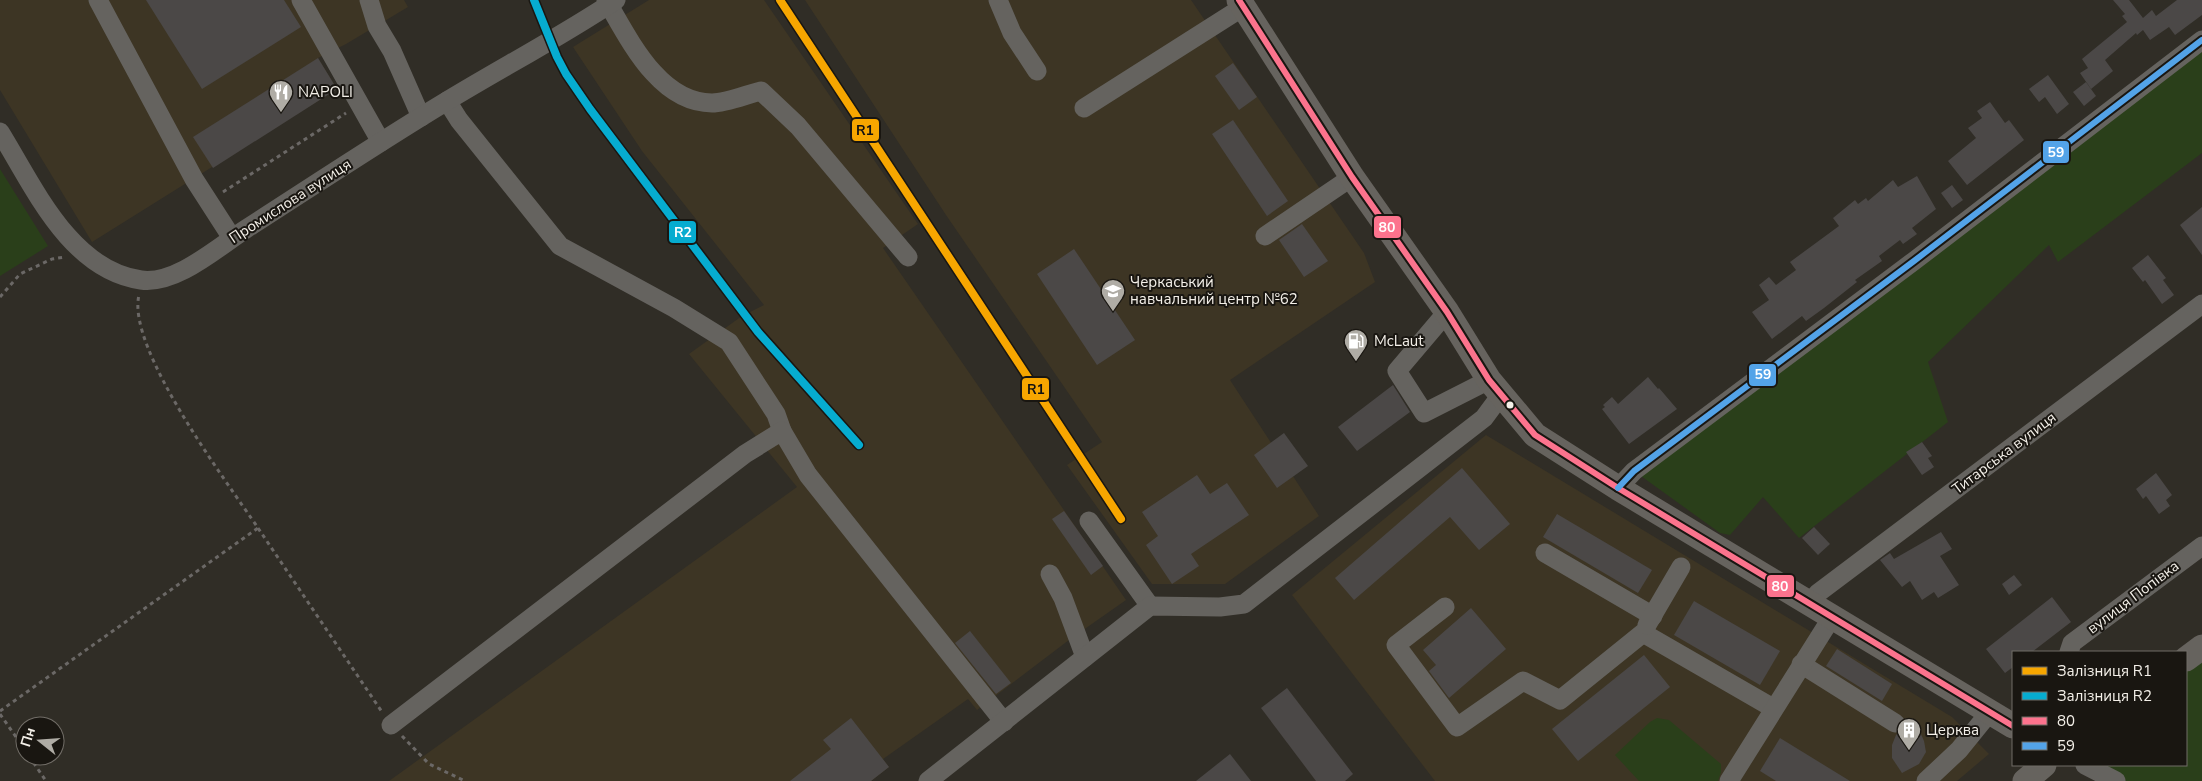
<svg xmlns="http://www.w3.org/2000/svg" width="2202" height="781" viewBox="0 0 2202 781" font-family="'Nunito Sans',sans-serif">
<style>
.built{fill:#3d3524}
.green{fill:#2a3f1a}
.building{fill:#4b4847}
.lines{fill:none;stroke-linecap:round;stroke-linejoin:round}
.path{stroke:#6b6866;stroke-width:3;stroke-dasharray:4 4;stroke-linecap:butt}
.minor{stroke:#65635f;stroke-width:19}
.major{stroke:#66635e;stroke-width:25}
.bus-1-casing{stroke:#191611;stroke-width:10}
.bus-2-casing{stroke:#191611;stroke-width:10}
.bus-1{stroke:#fc738d;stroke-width:6}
.bus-2{stroke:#53a3e8;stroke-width:6}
.rail-1-casing{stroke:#191611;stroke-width:11}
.rail-2-casing{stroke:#191611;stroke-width:11}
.rail-1{stroke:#f7a600;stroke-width:8}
.rail-2{stroke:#06acd0;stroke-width:8}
.bus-dot{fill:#f4f0e9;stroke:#191611;stroke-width:2}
.labels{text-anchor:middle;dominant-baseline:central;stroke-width:4;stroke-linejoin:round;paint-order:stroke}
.poi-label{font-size:15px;fill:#f4f0e9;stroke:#191611;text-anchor:start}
.street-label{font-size:15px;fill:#f4f0e9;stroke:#191611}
.line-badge{stroke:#191611;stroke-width:2}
.badge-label{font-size:14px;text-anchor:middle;font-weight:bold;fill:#fff}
.pale-badge-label{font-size:14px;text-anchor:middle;font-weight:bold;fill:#111}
</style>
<rect width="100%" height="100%" fill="#302d26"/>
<g class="built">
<path d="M0,0h404l4,7 -62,37 -28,14 19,31 -245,153 -92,-152z"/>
<path d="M649,0h115l154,224 -35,24 243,352 -57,40 -92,70 -9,-11 -85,60 6,8 -18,14h-482l408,-294 -108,-133 53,-38 22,-11 -122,-154 -69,-104z"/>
<path d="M805,0h386l173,253 11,29 -145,98 89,136 -94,68h-73l-85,-119 35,-23 -156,-227z"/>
<path d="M1486,435l466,282 37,37 -32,27h-522l-143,-186z"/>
</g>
<g class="green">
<path d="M2202,40v113l-144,109 -9,-17 -121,117 20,60 -149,116 -36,-41 -33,38 -10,-2 -86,-62z"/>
<path d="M0,169l48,77 -48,30z"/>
<path d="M2202,647v134h-80l-37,-16h101v-106z"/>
<path d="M1657,718l12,2 52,44v8l-3,9h-79l-24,-26 35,-33z"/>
</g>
<g class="building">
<path d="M146,0h138l17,27 -99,62z"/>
<path d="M2113,0h16l14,18 9,-8 4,6 21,-16h25v15l-27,20 -6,-8 -19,13 -7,-10 -6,5 -1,-2 -31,27 8,11 -22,18 -11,-16 8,-5 -6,-9 45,-37 -5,-6 3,-2z"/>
<path d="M318,58l19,31 -124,79 -20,-31z"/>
<path d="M1233,63l24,34 -18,13 -24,-34z"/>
<path d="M2048,75l21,29 -12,10 -12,-17 -6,5 -10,-13z"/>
<path d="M2086,82l10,14 -12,10 -11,-14z"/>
<path d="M1990,102l15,21 4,-3 15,20 -57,45 -19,-24 28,-23 -8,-10 14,-10 -5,-7z"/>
<path d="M1233,120l55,81 -21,15 -55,-82z"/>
<path d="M1917,176l19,33 -24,19 5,6 -14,10 -3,-4 -21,16 3,5 -27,19 2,2 -33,26 -18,13 -4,-5 -30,23 -20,-27 17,-12 -10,-15 10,-8 7,8 20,-15 -6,-8 49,-36 -6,-8 22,-18 3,4 8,-6 2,3 25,-21 5,7z"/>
<path d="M1952,185l11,15 -11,8 -11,-15z"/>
<path d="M2202,207v48l-22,-30z"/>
<path d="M1302,224l26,37 -24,16 -25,-37z"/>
<path d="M1074,249l61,91 -38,25 -60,-91z"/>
<path d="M2148,255l18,23 -3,2 11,15 -12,9 -17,-24 -2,2 -11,-14z"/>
<path d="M1648,377l10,12 1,-1 18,21 -48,35 -27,-35 3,-2 -2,-2 9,-8 6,7z"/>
<path d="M1393,385l17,27 -53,39 -19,-24z"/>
<path d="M1284,433l24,33 -31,22 -23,-33z"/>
<path d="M1922,442l10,14 -4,2 6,9 -12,8 -16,-23z"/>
<path d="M1462,468l48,56 -31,26 -29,-33 -96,83 -19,-22z"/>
<path d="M2156,473l16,22 -6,5 4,6 -11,8 -13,-18 -3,3 -7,-10z"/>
<path d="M1197,475l13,19 17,-11 22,32 -58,39 8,12 -27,18 -26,-39 12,-9 -16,-24z"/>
<path d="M1064,511l39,55 -12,9 -39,-56z"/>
<path d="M1557,514l95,56 -14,23 -95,-56z"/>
<path d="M1814,527l16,17 -12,11 -16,-17z"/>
<path d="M1941,532l11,17 -12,7 19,29 -21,13 -4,-6 -12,8 -12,-19 -8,6 -22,-27 10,-7 4,6z"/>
<path d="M2014,575l8,10 -13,10 -7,-11z"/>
<path d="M2052,597l19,25 -39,30h-19v15l-8,6 -19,-24z"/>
<path d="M1694,601l86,50 -20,34 -86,-50z"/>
<path d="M1471,608l35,41 -57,49 -20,-27 7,-6 -13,-15z"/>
<path d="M970,631l41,52 -15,11 -41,-51z"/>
<path d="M1837,649l55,35 -10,17 -56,-35z"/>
<path d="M1644,655l26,32 -92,74 -26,-32z"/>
<path d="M1287,688l66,86 -8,7h-29l-55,-73z"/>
<path d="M851,718l38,49 -18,14h-81l41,-32 -8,-9z"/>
<path d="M1910,726l5,1 5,5 4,9 2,11 -7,12 -17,9 -10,-15v-13l4,-10 9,-7z"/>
<path d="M1780,738l70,43h-74l-16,-10z"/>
<path d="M1230,754l21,27h-55z"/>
</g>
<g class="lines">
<g class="path">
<path d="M223,192l123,-79"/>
<path d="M0,297l20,-23 32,-15 13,-2"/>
<path d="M258,528l124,184"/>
<path d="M0,711l258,-183c-31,-46 -132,-180 -119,-233"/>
<path d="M0,714l25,36"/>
<path d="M402,736l27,28 36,17"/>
<path d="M29,756l17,25"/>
</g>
<g class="minor">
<path d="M98,0l96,179 38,59"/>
<path d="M301,0l80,142"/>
<path d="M369,0l8,26 15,25 29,66"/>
<path d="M606,0c23,39 53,103 106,103 14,0 36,-9 49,-12l37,35 110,131"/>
<path d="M998,0l14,33 25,38"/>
<path d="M447,101l12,19 101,126 114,62 55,34 47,72 6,17"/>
<path d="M1084,108l159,-101"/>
<path d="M0,132c34,55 70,138 141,148 35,5 77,-33 105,-51 67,-43 133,-87 201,-128 56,-34 115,-65 169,-101"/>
<path d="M1265,236l87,-59"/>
<path d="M1447,312l-50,59 27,42 65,-33"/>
<path d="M1618,488l16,-17 280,-210 288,-221"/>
<path d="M1089,521l61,85"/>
<path d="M1545,553l108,63"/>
<path d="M1050,574l13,24 22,59"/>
<path d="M1809,603l9,-10 384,-289"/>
<path d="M1445,607l-49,38 61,82 66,-46 37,19 83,-67 130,75"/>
<path d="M1647,625l34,-58"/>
<path d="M2069,652l3,-9 130,-97"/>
<path d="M1801,664l94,59"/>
<path d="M391,725l354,-271 37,-23 26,44 196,247"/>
<path d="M2085,765l31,16"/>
<path d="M928,781l222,-175 70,1 24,-3 240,-186 17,-23"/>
<path d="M1729,781l103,-164"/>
<path d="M1926,781l33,-31 30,-37"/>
</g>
<g class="major">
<path d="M1239,0l113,177 95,135 42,68 46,55 83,53 395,238"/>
<path d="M2186,659l16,-12"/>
<path d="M2025,781l19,-16"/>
</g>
<g class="bus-1-casing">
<path id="bus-1" d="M1239,0l113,177 95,135 42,68 46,55 83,53 395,238"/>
</g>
<g class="bus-2-casing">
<path id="bus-2" d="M1618,488l16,-17 280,-210 288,-221"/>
</g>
<use href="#bus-1" class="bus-1"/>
<use href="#bus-2" class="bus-2"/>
<g class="rail-1-casing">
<path id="rail-1" d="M780,0l341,519"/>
</g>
<g class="rail-2-casing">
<path id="rail-2" d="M534,0l23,57 9,17 24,35 168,223 101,113"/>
</g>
<use href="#rail-1" class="rail-1"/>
<use href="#rail-2" class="rail-2"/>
</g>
<defs>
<g id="restaurant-pin" transform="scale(1.25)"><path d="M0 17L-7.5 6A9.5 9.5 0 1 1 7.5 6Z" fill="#afaca5" stroke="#191611"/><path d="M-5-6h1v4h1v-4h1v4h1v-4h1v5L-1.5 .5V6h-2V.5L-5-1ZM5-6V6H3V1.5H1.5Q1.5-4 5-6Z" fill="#fff"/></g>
<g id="university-pin" transform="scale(1.25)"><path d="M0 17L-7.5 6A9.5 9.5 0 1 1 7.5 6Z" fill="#afaca5" stroke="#191611"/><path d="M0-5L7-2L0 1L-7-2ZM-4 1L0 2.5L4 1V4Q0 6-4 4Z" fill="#fff"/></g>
<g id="fuel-pin" transform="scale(1.25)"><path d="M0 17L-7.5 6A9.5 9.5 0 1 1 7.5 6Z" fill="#afaca5" stroke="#191611"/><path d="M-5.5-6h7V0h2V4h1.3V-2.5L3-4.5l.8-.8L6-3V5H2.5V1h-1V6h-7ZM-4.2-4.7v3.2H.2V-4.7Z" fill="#fff"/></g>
<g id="building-pin" transform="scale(1.25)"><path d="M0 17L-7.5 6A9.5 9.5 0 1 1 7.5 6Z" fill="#afaca5" stroke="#191611"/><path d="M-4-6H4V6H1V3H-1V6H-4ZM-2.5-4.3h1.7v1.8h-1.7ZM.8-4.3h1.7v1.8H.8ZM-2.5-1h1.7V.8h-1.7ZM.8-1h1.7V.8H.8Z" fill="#fff"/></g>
</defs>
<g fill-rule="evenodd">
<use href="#restaurant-pin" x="281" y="92"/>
<use href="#university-pin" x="1113" y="291"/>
<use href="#fuel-pin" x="1356" y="341"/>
<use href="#building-pin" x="1909" y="730"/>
</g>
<circle class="bus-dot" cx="1510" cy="405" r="4.5"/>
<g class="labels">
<g class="poi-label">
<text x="298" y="92">NAPOLI</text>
<text x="1130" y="282">Черкаський<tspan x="1130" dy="17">навчальний центр №62</tspan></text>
<text x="1374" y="341">McLaut</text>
<text x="1926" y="730">Церква</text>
</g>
<g class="street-label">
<text transform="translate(290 201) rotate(-33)">Промислова вулиця</text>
<text transform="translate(2004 453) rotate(-37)">Титарська вулиця</text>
<text transform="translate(2133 597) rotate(-37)">вулиця Попівка</text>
</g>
</g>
<g class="line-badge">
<rect x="851" y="118" width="29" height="24" rx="5" fill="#f7a600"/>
<rect x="2042" y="140" width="28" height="24" rx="5" fill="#53a3e8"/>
<rect x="1373" y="215" width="29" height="24" rx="5" fill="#fc738d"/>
<rect x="668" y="220" width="29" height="24" rx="5" fill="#06acd0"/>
<rect x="1748" y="363" width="29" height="24" rx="5" fill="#53a3e8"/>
<rect x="1021" y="377" width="29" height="24" rx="5" fill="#f7a600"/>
<rect x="1766" y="574" width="29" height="24" rx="5" fill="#fc738d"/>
</g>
<g class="badge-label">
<text x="2056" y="157">59</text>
<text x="1387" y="232">80</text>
<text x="683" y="237">R2</text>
<text x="1763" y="379">59</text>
<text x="1780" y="591">80</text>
</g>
<g class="pale-badge-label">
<text x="865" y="135">R1</text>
<text x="1036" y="394">R1</text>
</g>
<rect x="2012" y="651" width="175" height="115" fill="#191611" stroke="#716d67"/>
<rect x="2022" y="667" width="25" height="8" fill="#f7a600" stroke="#716d67"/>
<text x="2057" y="676" font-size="15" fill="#f4f0e9">Залізниця R1</text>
<rect x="2022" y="692" width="25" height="8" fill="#06acd0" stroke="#716d67"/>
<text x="2057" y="701" font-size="15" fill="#f4f0e9">Залізниця R2</text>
<rect x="2022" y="717" width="25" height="8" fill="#fc738d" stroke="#716d67"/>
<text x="2057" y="726" font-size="15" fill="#f4f0e9">80</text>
<rect x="2022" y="742" width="25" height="8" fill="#53a3e8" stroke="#716d67"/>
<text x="2057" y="751" font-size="15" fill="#f4f0e9">59</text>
<g transform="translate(40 741) rotate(287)"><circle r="24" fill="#191611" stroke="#716d67"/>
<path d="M0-4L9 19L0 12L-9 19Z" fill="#afaca5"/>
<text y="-8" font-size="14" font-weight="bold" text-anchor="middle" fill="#f4f0e9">Пн</text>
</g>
</svg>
